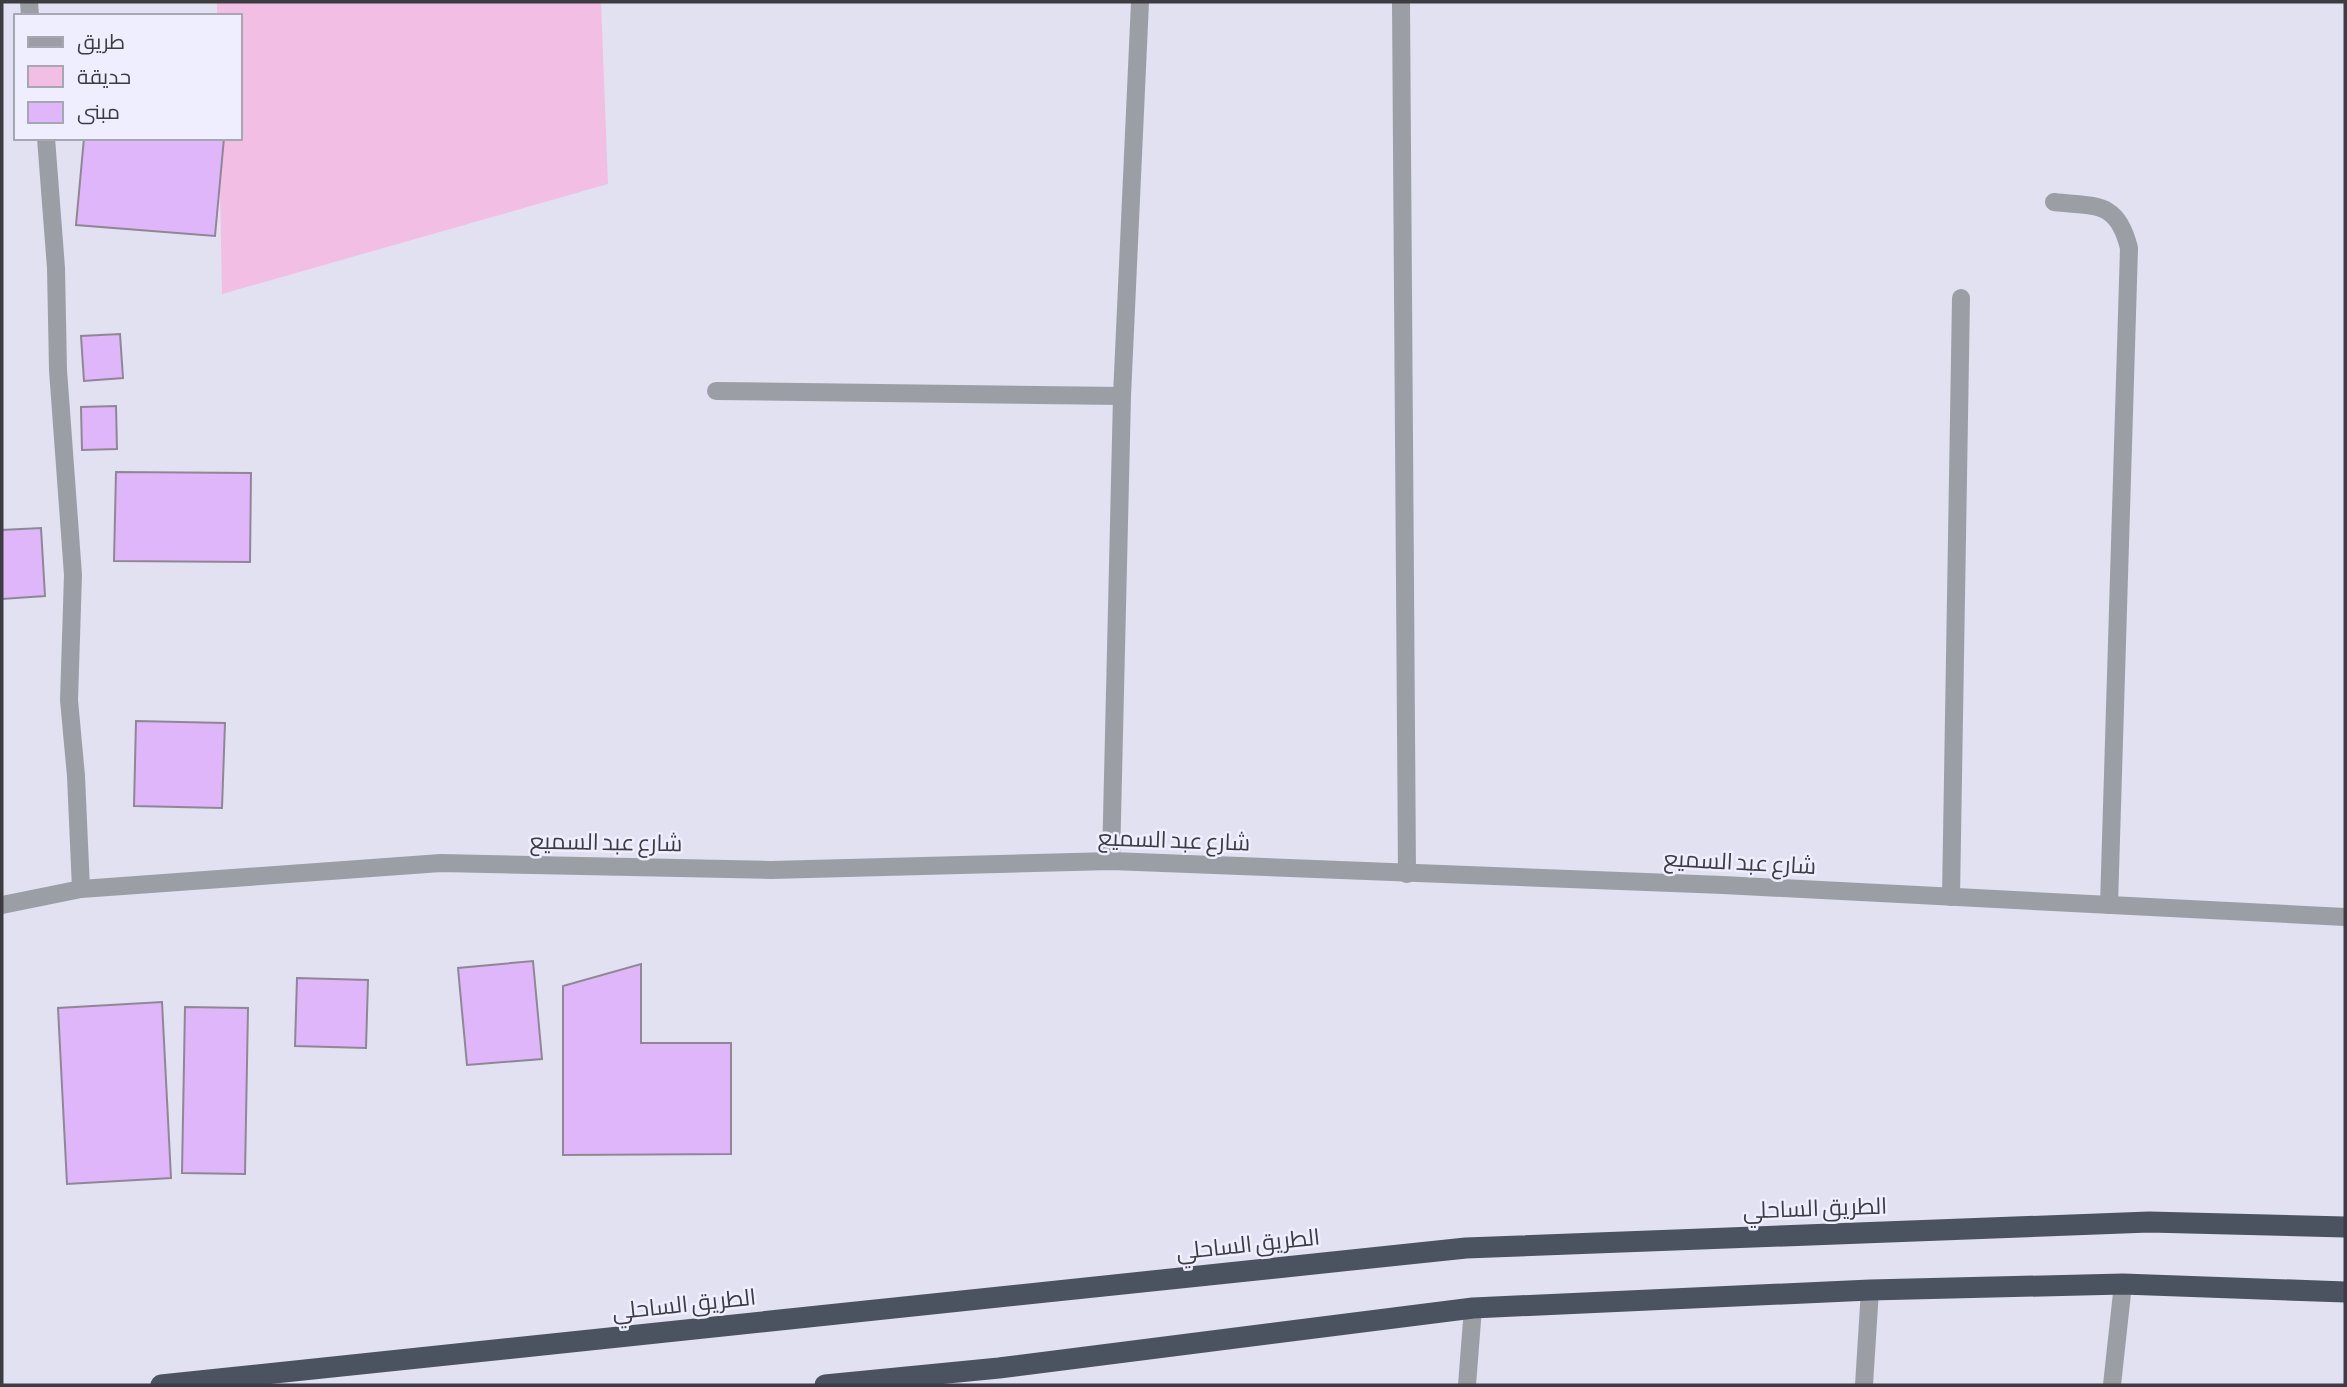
<svg xmlns="http://www.w3.org/2000/svg" width="2347" height="1387" viewBox="0 0 2347 1387" font-family="'Asap Condensed',Cairo,sans-serif">
<style>
.green{fill:#f3bee4}
.building{fill:#e0b6fa;stroke:#8f8795;stroke-width:2}
.lines{fill:none;stroke-linecap:round;stroke-linejoin:round}
.street{stroke:#9b9fa5;stroke-width:18}
.highway{stroke:#4c5360;stroke-width:21}
.labels{text-anchor:middle;dominant-baseline:central;stroke-width:5;stroke-linejoin:round;paint-order:stroke}
.street-label{font-size:23px;fill:#3c3c42;stroke:#efeeff}
</style>
<rect width="100%" height="100%" fill="#e1e1f1"/>
<path class="green" d="M217,2h384l7,182 -386,110 -3,-156h21v-122h-23z"/>
<g class="building">
<path d="M84,138h140l-9,98 -139,-11z"/>
<path d="M120,334l3,44 -39,3 -3,-45z"/>
<path d="M116,406l1,43 -35,1 -1,-43z"/>
<path d="M116,472l135,1 -1,89 -136,-1z"/>
<path d="M41,528l4,68 -43,3v-69z"/>
<path d="M136,721l89,2 -3,85 -88,-2z"/>
<path d="M533,961l9,98 -75,6 -9,-97z"/>
<path d="M641,964v79h90v111l-168,1v-169z"/>
<path d="M297,978l71,2 -2,68 -71,-2z"/>
<path d="M162,1002l9,176 -104,6 -9,-176z"/>
<path d="M185,1007l63,1 -3,166 -63,-1z"/>
</g>
<g class="lines">
<g class="street">
<path d="M29,2l1,14"/>
<path d="M1401,2l6,872"/>
<path d="M46,138l10,130 2,102 15,205 -4,125 7,76 5,113"/>
<path d="M2054,202c42,5 63,-2 75,46l-20,657"/>
<path d="M716,391l406,5"/>
<path d="M1111,861l11,-465 18,-394"/>
<path d="M1951,897l10,-599"/>
<path d="M2,905l79,-16 360,-26 330,7 340,-9 612,24 622,32"/>
<path d="M1467,1385l6,-77"/>
<path d="M1864,1385l6,-95"/>
<path d="M2112,1385l11,-101"/>
</g>
<g class="highway">
<path d="M161,1385l1305,-137 683,-26 196,5"/>
<path d="M825,1385l174,-17 474,-60 397,-18 253,-6 222,8"/>
</g>
</g>
<g class="labels">
<g class="street-label">
<text transform="translate(1174 840) rotate(2)">شارع عبد السميع</text>
<text transform="translate(606 842) rotate(1)">شارع عبد السميع</text>
<text transform="translate(1740 862) rotate(3)">شارع عبد السميع</text>
<text transform="translate(1815 1208) rotate(-2)">الطريق الساحلي</text>
<text transform="translate(1248 1244) rotate(-6)">الطريق الساحلي</text>
<text transform="translate(684 1304) rotate(-6)">الطريق الساحلي</text>
</g>
</g>
<rect width="2347" height="1387" fill="none" stroke="#3c3c42" stroke-width="7"/>
<rect x="14" y="14" width="228" height="126" fill="#efeeff" stroke="#a7a7b3" stroke-width="2"/>
<rect x="28" y="37" width="35" height="10" fill="#9b9fa5" stroke="#a7a7b3" stroke-width="2"/>
<text x="77" y="49" font-size="21" fill="#3c3c42">طريق</text>
<rect x="28" y="66" width="35" height="21" fill="#f3bee4" stroke="#a7a7b3" stroke-width="2"/>
<text x="77" y="84" font-size="21" fill="#3c3c42">حديقة</text>
<rect x="28" y="102" width="35" height="21" fill="#e0b6fa" stroke="#a7a7b3" stroke-width="2"/>
<text x="77" y="119" font-size="21" fill="#3c3c42">مبنى</text>
</svg>
